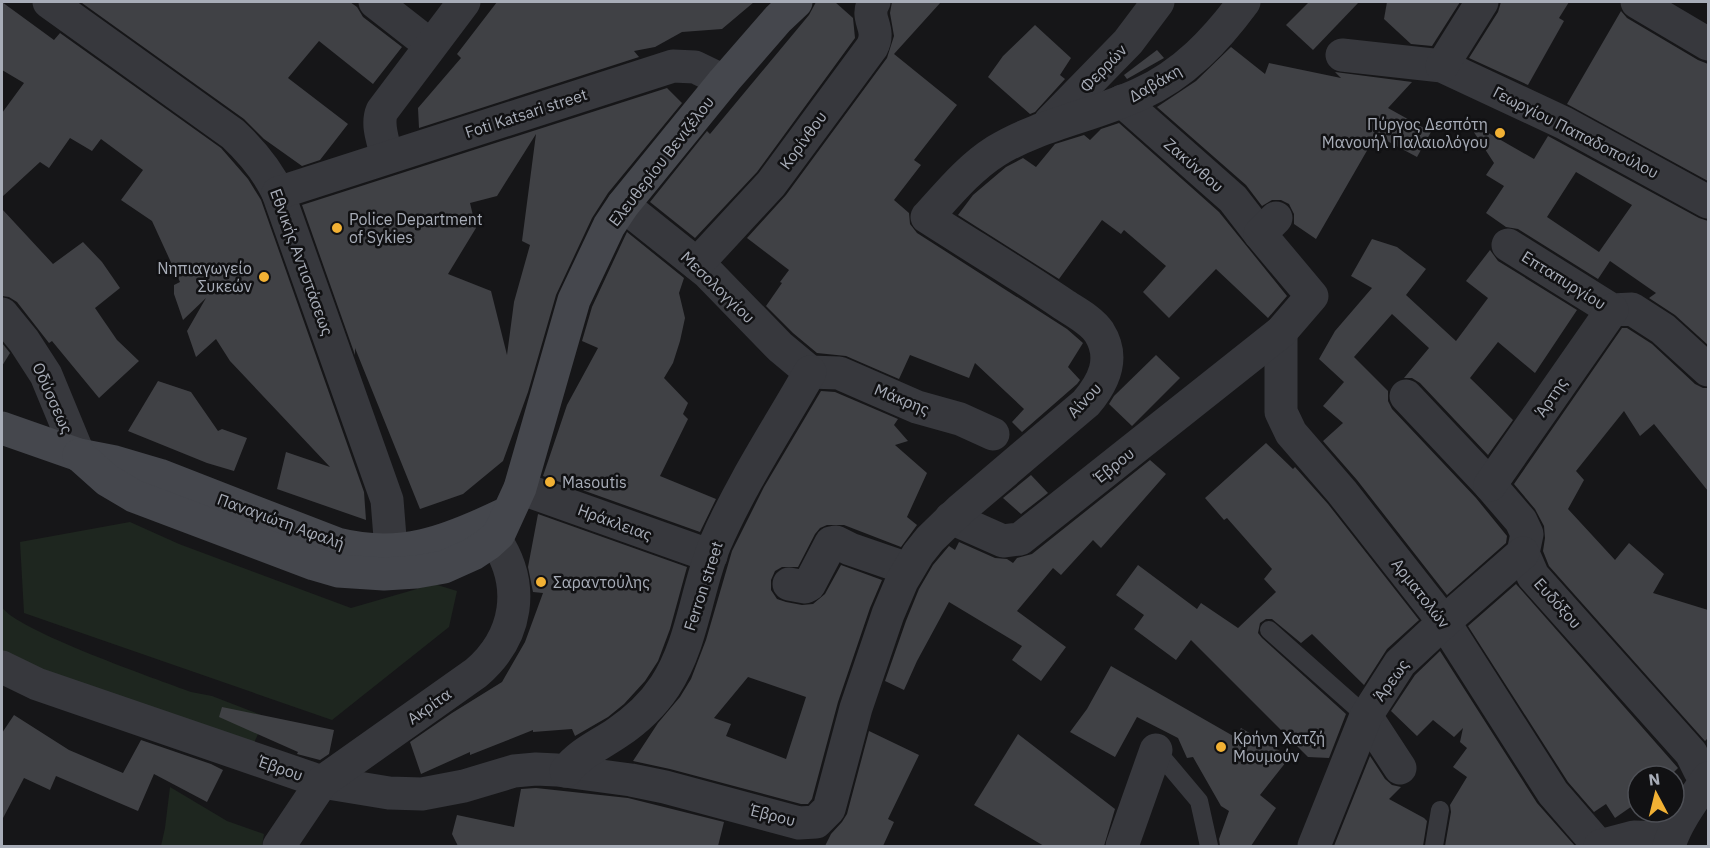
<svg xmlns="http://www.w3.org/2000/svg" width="1710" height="848" viewBox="0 0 1710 848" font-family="'IBM Plex Sans',sans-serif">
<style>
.green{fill:#1e261f}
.building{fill:#404145;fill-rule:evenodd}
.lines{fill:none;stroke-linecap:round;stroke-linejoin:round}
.lane{stroke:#37383d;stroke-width:18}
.street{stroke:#37383d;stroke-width:33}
.secondary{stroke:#45474d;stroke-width:33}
.poi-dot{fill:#f2b134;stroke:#111113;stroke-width:2}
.labels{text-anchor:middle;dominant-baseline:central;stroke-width:5;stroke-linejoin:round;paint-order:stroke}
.street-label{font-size:16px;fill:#a8adb8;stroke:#111113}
.poi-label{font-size:16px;fill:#a8adb8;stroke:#111113;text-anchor:start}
</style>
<rect width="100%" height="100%" fill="#161618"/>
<g class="green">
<path d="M130,522l49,22 172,64 83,-24 23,7 -8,36 -117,93 -308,-107 -4,-71z"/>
<path d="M2,607c13,23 157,73 189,85l21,4 54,21 -14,30 -250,-93z"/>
<path d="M170,787l57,34 37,13 -2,12h-101l4,-18z"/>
</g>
<g class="building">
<path d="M2,2l52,38 6,-7 161,115 27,31 13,21 103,292 2,28 -89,-31 9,-37 44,15 -100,-106 -14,-22 -20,18 -9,-26 19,-33 -23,22 -9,-26v-9l6,-3 -28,-61 -31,-21 22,-30 -42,-31 -9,12 -22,-13 -21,30 -9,-6 -38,35v-84l22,-30 -22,-13z"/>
<path d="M83,2h267l7,5 6,10 39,30 -29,37 -54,-43 -31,37 60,46 -28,36 -18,6 -38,-27 -20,-20 -162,-116z"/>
<path d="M497,2h257l-32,27 -40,3 -27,15 -21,4 5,6 -220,71 -1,-20 43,-50 -4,-4z"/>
<path d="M816,2h19l18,16 2,20 -98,134 -62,66 -45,-36 57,-71 3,3 99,-119z"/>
<path d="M892,2h49l-47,52 63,51 -43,55 7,5 -27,35 15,13 1,11 7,9 150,96 16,14 -15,24 12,13 -3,4 -55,48 -10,-10 12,-13 -49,-46 -6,15 -59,-23 -11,24 -53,-23 -29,-3 -24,-20 -27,-27 16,-23 -2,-1 9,-12 -42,-32 39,-43 101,-137 7,-22 -4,-23z"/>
<path d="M1309,2h50l-46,48 -27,-25z"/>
<path d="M1387,2h73l-28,44 -21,-2 -27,-25z"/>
<path d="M1501,2h68l-10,16 5,3 -36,64 -59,-27 29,-46z"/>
<path d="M1621,11l6,7 71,42 10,4v117l-141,-77z"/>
<path d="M1035,25l36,33 -11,17 5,4 -30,33 -5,2 -42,-37 15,-21z"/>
<path d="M1231,47l34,27 4,-11 72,15 -6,-6 77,10 -24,26 43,24 -14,25 -41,-22 -60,104 -22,-15v-10l-5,-10 -8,-4h-9l-10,6 -16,-21 -89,-78 39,-26z"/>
<path d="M1157,50l7,8 -37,21 -3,-4z"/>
<path d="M667,88l15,15 -74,90 -16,25 -36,77 -28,97 -25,69 -40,33 -43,15 -65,-161v7l-53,-150zM536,134l-14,107 8,4 -16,57 -7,53 -16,-64 -43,-17 28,-46 -6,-25 27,-7z"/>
<path d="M1466,120l68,39 14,-23 151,82 9,3v124l-33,-30 -26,-17 7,-5 -46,-32 -12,18 -80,-50 -12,-2 -20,-14 18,-27 -18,-11 8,-12zM1576,172l56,33 -33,47 -52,-35z"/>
<path d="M1119,123l100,89 68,84 -19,22 -52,-49 -47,49 -26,-26 23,-26 -42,-36 -3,4 -19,-14 -43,59 -101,-64 15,-20 33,-28 17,-9 13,9 19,-23 29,-9 6,5 11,-11z"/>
<path d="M2,209l51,55 30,-22 19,20 18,26 -25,20 22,32 22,21 -40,37 -47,-57 -3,2 -32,-41 -8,-5 -7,-1z"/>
<path d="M627,232l57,46 -5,15 6,25 -5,23 -7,22 -9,15 24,25 -5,11 5,5 -28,57 56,23 -16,33 -157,-56 24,-71 31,-57 -16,-7 10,-34z"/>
<path d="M1372,239l25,8 29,22 -20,26 50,46 32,-43 -22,-17 24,-31 8,11 79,49 -42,63 -37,-31 -28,36 43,42 -25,35 -68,-72 -8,-5h-8l25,-30 -37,-34 -38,43 34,34v10l4,8 84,89 31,38 -1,7 -59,52 -90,-115 -34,-39 20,-18 -20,-17 21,-24 -25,-23 16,-28 37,-43 -21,-12z"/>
<path d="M1622,328h5l25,16 43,40 8,4h5v103l-54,-67 -14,12 -16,-25 -48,60 8,9 -16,29 47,51 14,-17 35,31 -11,19 55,17v128l-3,3 -156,-175 -6,-15 2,-13 -1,-12 -9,-17 -21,-25z"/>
<path d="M2,343l8,10 -8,13z"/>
<path d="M1156,355l24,23 -48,48 -23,-22 5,-8z"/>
<path d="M158,381l33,11 27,39 4,-2 25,9 -13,33 -27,-8 -79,-32z"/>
<path d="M821,391l14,1 63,27 -4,6 14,16 -13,4 32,28 -20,44 10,8 -16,22 -57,-22h-17l-7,3 -5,6 -17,33h-16l-7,4 -4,9v10l6,9 9,3 16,3 11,-1 12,-10 16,-29 41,15 -12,28 -32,94 -26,97 -4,5h-7l-131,-35 -37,-8 25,-38 22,-26 11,-18 15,-39 26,-89 32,-64zM748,677l58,20 -20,62 -60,-23 5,-12 -17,-6z"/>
<path d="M1266,443l27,26 2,-2 33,37 91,116 -32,29 -23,36 -52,-51 -11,9 -29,-24h-6l-6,4 -2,10 4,5 84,76 -17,44 -21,-1 -117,-117 -15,20 -42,-31 10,-14 -28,-20 22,-30 59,44 4,-6 37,25 38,-36 -12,-13 8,-10 -45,-51 -3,2 -19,-22z"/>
<path d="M1150,460l16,14 -65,74 -8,-8 -32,35 -8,-7 -36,43 49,36 -25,34 -29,-21 10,-14 -73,-44 -32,59 -13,29 -19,-9 21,-60 13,-32 14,-24 16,-19 6,4 4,-8 36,16 12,1 6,4 4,-5 15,-4z"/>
<path d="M1031,475l17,18 -27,21 -18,-16z"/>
<path d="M538,514l149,53 -17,62 -12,32 -13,20 -21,23 -16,13 -33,19 -3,-7 -39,3v-2l-63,25v-3l-49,22 -11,-32 42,-29 50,-31 23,-40 18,-49 -10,-1 -5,-25z"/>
<path d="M1516,584l162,184 -8,8h-32v26l-23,16 -9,-14 -12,8 -26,-30 -100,-156z"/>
<path d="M1440,651l97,152 38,43h-130l6,-34 -1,-7 17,-28 -14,-10 14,-19 -7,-6 3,-14 -9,9 -21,-17 -16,16 -26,-25 24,-36z"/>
<path d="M1111,666l124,71 6,-9 49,29 -30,38 16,13 -25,38h-31l-1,-7 10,-28 -8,-5 -28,-49 -6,1 -9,-20 -41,-21 -22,40 -45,-25 17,-23z"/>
<path d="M222,707l112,23 -5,24 -9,6 -23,-6 1,-2 -79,-35z"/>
<path d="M14,715l55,35 54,23 18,-33 70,24 12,6 -16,32 -53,-28 -16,37 -82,-35 -6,14 -26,-12 -22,42v-87z"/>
<path d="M869,731l50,24 -31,64 6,3 -11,24h-58l6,-12 11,-12 5,-8z"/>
<path d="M1018,734l97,75 -11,37h-60l-70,-41z"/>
<path d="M1370,756l15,23 7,6 9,2 -12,12 35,19 3,3 -4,25h-89z"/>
<path d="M536,788l92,10 96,24 -6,24h-260l-6,-12 5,-19 57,12 7,-38z"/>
</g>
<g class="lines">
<g class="lane">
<path d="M1269,630l97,86"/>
<path d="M1156,750l43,51 10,45"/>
<path d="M1434,846l6,-36"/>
</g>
<g class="street">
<path d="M49,2l184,132c18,17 34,35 45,59l109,307 4,50"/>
<path d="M375,2l55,43"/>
<path d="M1637,2l71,42"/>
<path d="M1342,55l100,11 122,57 144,79"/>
<path d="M1442,66l40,-64"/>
<path d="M1122,101l111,98 27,35"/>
<path d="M1050,122l78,-80 30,-40"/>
<path d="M387,157c-3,-14 -11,-32 -5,-46l82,-109"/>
<path d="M278,193l395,-127 22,1 29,14"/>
<path d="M623,205l84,67 73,75 30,25"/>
<path d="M1508,245l104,65 20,-1 31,20 45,41"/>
<path d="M697,264l74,-80 101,-137c10,-19 -8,-28 2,-45"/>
<path d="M2,314l22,27 22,34 33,80"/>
<path d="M1281,332v80l10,21 51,59 102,130 109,171 46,53"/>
<path d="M810,372l29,1 78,34 43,12 33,15"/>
<path d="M1406,396l84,89 31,36 6,13 -4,19 10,23 158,177 9,18 8,2"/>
<path d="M1490,485l122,-175"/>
<path d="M520,488l191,68"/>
<path d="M951,518l52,23 17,-2 261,-207 31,-36 -52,-62 16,-16"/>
<path d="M789,584l16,3 4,-2 22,-42 5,-1 14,7 58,20"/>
<path d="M2,667l35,17 285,98 67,11 33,1 42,-8 50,-15 22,-2 21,1 74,10 34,7 134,36 17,-1 13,-13 27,-101 32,-94 14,-33 16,-27 12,-15 30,-29 126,-107c17,-20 30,-44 13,-71 -8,-12 -24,-20 -36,-28 -44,-30 -91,-58 -136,-87 21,-23 42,-49 69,-66 44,-27 97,-35 144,-57 44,-20 76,-54 104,-92"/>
<path d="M1366,716l34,52"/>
<path d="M566,771c14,-18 32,-25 51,-38 18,-12 36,-29 48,-47 28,-43 31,-96 50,-142 26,-60 63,-116 95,-172"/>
<path d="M279,846l43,-64 154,-109c42,-36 50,-88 19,-134"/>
<path d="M1122,846l34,-96"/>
<path d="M1314,846l52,-130 34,-53 44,-41 79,-69"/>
<path d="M1600,846l34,-9 37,1"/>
<path d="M1669,846c7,-24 25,-47 39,-68"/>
</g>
<g class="secondary">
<path d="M2,428l77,27 36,7 44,13 178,69c64,16 109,-2 166,-29"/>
<path d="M79,455l28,25 27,16 180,68 24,7 46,3 32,-2 28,-5 29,-13 15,-10 11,-10 21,-46 54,-188 35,-74 14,-21 101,-124 54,-62 18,-17"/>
</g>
</g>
<g class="poi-dot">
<circle cx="1500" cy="133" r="6"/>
<circle cx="337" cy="228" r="6"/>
<circle cx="264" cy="277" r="6"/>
<circle cx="550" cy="482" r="6"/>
<circle cx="541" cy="582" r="6"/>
<circle cx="1221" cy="747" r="6"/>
</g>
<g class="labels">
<g class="street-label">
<text transform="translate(1103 68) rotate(-46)">Φερρών</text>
<text transform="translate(1155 83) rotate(-30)">Δαβάκη</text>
<text transform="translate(526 113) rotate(-18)">Foti Katsari street</text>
<text transform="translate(1576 132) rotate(27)">Γεωργίου Παπαδοπούλου</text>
<text transform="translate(803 140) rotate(-54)">Κορίνθου</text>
<text transform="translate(661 161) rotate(-52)">Ελευθερίου Βενιζέλου</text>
<text transform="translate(1194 165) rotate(41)">Ζακύνθου</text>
<text transform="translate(302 262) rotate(70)">Εθνικής Αντιστάσεως</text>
<text transform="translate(1564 280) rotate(32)">Επταπυργίου</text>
<text transform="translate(718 287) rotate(44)">Μεσολογγίου</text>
<text transform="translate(1551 397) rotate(-56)">Άρτης</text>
<text transform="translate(53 398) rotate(66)">Οδύσσεως</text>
<text transform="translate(902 399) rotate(22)">Μάκρης</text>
<text transform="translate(1084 400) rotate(-47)">Αίνου</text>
<text transform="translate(1114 465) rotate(-39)">Έβρου</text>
<text transform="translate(281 521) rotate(20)">Παναγιώτη Αφαλή</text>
<text transform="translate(615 522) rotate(20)">Ηράκλειας</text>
<text transform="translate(703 586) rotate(-72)">Ferron street</text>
<text transform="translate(1421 593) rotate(52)">Αρματολών</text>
<text transform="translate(1558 603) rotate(48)">Ευδόξου</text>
<text transform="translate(1391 680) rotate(-54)">Άρεως</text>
<text transform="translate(429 706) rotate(-35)">Ακρίτα</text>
<text transform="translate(281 768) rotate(19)">Έβρου</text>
<text transform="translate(773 815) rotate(14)">Έβρου</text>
</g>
<g class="poi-label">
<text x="1488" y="124" text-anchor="end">Πύργος Δεσπότη<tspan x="1488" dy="18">Μανουήλ Παλαιολόγου</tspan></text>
<text x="349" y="219">Police Department<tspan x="349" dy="18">of Sykies</tspan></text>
<text x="252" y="268" text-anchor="end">Νηπιαγωγείο<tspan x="252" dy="18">Συκεών</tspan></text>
<text x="562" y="482">Masoutis</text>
<text x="553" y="582">Σαραντούλης</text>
<text x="1233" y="738">Κρήνη Χατζή<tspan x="1233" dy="18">Μουμούν</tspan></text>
</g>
</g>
<rect width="1710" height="848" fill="none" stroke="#a8adb8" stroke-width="6"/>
<g transform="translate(1656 794) rotate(353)"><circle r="28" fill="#111113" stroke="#4d4f55" stroke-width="1.5"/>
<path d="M0-4.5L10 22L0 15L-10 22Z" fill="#f2b134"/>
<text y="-9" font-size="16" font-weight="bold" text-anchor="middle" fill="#a8adb8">N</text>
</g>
</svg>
